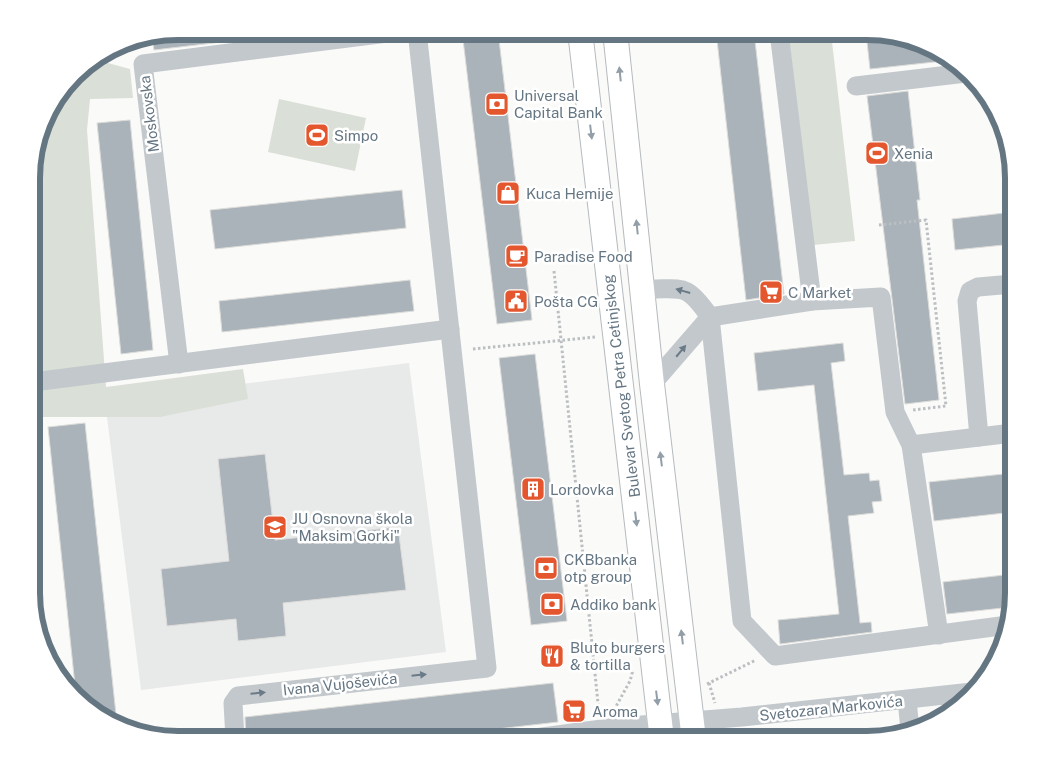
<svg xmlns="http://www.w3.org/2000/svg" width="1045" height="771" viewBox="0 0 1045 771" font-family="'Public Sans',sans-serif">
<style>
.built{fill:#e8e9e9}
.green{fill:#dadfd7}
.building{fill:#aab3b9;stroke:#dcdcda}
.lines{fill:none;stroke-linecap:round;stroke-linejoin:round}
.major-casing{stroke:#b5babe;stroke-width:26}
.path{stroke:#bbbfc2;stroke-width:3;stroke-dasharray:2.5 2.5;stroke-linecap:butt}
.minor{stroke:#c3c8cc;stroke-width:19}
.major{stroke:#fff;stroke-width:24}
.oneway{fill:#939fa8}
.oneway2{fill:#6a7a87}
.labels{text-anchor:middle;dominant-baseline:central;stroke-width:5;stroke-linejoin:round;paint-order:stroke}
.poi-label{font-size:15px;fill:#657683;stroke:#fff;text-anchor:start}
.street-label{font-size:15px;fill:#657683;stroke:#fff}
.rim{fill:none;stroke:#657683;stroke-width:6}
</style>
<rect width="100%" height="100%" fill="#fafaf8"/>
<path class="built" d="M409,363l37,289 -305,38 -36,-289z"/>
<g class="green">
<path d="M831,33l24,208 -42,4 -24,-207z"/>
<path d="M104,54v8l26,7 3,29 -43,1 -3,31 19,257 137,-18 5,30 -88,18h-121v31h-6v-289l18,-54 31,-37z"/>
<path d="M279,99l87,19 -11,53 -87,-19z"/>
</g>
<g class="building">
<path d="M178,31h60l1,9 -85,10 -2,-14z"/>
<path d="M462,31h36l34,289 -35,4z"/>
<path d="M716,31l38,1 30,262 -38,6z"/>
<path d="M878,32l36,7 39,21 -83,9 -4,-36z"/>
<path d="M908,91l12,109h-3l22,200 -34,4 -38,-308z"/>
<path d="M130,120l23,230 -32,4 -24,-231z"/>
<path d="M402,190l4,38 -191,21 -5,-39z"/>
<path d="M1013,212v32l-58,6 -3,-31z"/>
<path d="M410,280l4,31 -192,21 -3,-31z"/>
<path d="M843,343l2,18 -14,2 13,112 25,-2 1,8 9,-1 3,21 -10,1 2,11 -26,3 12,107 11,-1 1,10 -92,12 -2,-24 61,-6 -25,-229 -56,6 -4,-38z"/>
<path d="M535,354l32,267 -36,4 -32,-267z"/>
<path d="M85,423l32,301 -28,-15 -13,-14 -28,-268z"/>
<path d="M265,454l10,86 123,-13 8,63 -123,13 3,33 -48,5 -2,-22 -69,7 -6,-57 68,-8 -11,-102z"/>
<path d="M1013,473v39l-79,9 -5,-39z"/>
<path d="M1013,574l-1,33 -65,7 -4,-32z"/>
<path d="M553,683l5,39 -156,18 -156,-1 -1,-22z"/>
</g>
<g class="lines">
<g class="major-casing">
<g id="major">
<path d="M580,31l82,709"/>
<path d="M615,31l37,353 42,356"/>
</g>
</g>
<g class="path">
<path d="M879,225l47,-5 20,186 -33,4"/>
<path d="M554,271l45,442"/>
<path d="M473,349l123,-12"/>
<path d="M709,683l6,20"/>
<path d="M707,684l49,-24"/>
<path d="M614,710l16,-29 3,-11"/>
</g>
<g class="minor">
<path d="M779,32l33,269"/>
<path d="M856,86l110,-13"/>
<path d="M644,289c39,1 41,-8 66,28l32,304 33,35 233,-31"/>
<path d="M710,317l102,-16 69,-4 14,115 16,33 28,190"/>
<path d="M179,364l-36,-300 260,-33"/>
<path d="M33,382l417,-53"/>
<path d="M652,384l58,-67"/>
<path d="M979,437l-12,-136 3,-10 8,-4 35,-3"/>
<path d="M911,445l102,-12"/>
<path d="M907,700l3,30"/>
<path d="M235,739l-2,-36 5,-7 249,-28 -70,-637"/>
<path d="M520,740l97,-13 125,-10 230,-25"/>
</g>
<use href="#major" class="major"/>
</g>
<defs><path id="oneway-solid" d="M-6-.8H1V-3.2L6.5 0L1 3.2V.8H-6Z" transform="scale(1.25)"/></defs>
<g class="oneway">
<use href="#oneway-solid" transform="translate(620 74) rotate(-96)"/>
<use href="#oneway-solid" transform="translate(591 132) rotate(83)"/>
<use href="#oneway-solid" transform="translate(637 227) rotate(-96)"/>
<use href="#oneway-solid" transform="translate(661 459) rotate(-97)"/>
<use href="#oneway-solid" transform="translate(636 519) rotate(83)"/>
<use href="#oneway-solid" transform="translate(682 637) rotate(-97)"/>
<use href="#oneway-solid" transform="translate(657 698) rotate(83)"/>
</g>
<g class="oneway2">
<use href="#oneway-solid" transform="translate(683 291) rotate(-164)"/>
<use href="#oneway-solid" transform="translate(681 351) rotate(-50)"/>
<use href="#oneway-solid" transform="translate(419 675) rotate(-6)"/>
<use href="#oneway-solid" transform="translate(258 693) rotate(-6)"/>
</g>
<defs>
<g id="bank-square" transform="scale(1.25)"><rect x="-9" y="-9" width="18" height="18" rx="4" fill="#e4572e" stroke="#fff"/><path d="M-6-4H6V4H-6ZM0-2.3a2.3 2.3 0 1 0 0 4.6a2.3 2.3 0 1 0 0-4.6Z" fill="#fff"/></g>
<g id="stadium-square" transform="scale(1.25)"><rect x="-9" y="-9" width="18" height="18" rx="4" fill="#e4572e" stroke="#fff"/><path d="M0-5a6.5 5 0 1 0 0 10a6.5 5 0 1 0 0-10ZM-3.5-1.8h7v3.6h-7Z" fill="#fff"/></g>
<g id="shop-square" transform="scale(1.25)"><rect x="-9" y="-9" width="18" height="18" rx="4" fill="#e4572e" stroke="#fff"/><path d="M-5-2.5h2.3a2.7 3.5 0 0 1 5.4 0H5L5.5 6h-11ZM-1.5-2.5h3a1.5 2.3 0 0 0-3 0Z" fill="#fff"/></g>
<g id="cafe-square" transform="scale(1.25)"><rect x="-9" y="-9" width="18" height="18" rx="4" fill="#e4572e" stroke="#fff"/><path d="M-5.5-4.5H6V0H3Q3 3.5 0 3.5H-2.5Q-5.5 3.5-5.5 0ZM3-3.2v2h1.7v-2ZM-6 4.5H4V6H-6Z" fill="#fff"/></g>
<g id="supermarket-square" transform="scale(1.25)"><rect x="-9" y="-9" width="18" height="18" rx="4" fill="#e4572e" stroke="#fff"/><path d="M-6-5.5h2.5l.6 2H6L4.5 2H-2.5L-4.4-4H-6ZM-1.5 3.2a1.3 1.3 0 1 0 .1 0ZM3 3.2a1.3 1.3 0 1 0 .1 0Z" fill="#fff"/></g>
<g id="civic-square" transform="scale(1.25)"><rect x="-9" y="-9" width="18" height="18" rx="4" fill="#e4572e" stroke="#fff"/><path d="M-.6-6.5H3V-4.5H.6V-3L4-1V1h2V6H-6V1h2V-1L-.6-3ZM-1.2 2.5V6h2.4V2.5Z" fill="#fff"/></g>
<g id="building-square" transform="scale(1.25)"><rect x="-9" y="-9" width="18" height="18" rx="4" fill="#e4572e" stroke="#fff"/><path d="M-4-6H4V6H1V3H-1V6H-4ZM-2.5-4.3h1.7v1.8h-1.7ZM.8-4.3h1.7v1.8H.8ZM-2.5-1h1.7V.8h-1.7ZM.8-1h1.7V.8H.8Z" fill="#fff"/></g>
<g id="school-square" transform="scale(1.25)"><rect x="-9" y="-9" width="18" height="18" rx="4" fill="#e4572e" stroke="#fff"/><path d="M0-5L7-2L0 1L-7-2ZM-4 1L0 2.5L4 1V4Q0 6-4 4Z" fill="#fff"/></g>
<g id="restaurant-square" transform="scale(1.25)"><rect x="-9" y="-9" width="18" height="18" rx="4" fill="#e4572e" stroke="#fff"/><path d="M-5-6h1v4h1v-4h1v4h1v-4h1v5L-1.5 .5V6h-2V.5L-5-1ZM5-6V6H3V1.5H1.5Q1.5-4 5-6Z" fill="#fff"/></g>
</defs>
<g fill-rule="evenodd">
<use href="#bank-square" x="497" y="104"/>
<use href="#stadium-square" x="317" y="135"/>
<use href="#stadium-square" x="877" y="153"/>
<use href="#shop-square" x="508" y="193"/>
<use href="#cafe-square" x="517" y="256"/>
<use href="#supermarket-square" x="771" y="292"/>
<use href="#civic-square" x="516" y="301"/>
<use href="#building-square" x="533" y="489"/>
<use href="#school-square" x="275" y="527"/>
<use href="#bank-square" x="546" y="568"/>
<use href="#bank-square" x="552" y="604"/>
<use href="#restaurant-square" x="552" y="656"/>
<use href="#supermarket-square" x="574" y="711"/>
</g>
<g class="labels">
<g class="poi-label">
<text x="514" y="95">Universal<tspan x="514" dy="17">Capital Bank</tspan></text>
<text x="334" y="135">Simpo</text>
<text x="894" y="153">Xenia</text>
<text x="526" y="193">Kuca Hemije</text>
<text x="534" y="256">Paradise Food</text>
<text x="788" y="292">C Market</text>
<text x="534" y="301">Pošta CG</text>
<text x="550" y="489">Lordovka</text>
<text x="292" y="518">JU Osnovna škola<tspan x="292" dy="17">"Maksim Gorki"</tspan></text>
<text x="564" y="559">CKBbanka<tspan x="564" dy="17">otp group</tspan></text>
<text x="570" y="604">Addiko bank</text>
<text x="570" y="647">Bluto burgers<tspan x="570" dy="17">&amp; tortilla</tspan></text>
<text x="592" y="711">Aroma</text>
</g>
<g class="street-label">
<text transform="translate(149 114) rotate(-97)">Moskovska</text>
<text transform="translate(621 386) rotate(-97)">Bulevar Svetog Petra Cetinjskog</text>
<text transform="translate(340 684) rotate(-6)">Ivana Vujoševića</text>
<text transform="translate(831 708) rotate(-6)">Svetozara Markovića</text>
</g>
</g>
<path d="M0 0H1045V771H0ZM178 40H867A138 138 0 0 1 1005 178V593A138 138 0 0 1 867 731H178A138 138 0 0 1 40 593V178A138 138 0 0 1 178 40Z" fill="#fff" fill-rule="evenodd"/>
<path class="rim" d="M178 40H867A138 138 0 0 1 1005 178V593A138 138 0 0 1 867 731H178A138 138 0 0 1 40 593V178A138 138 0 0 1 178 40Z"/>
</svg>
